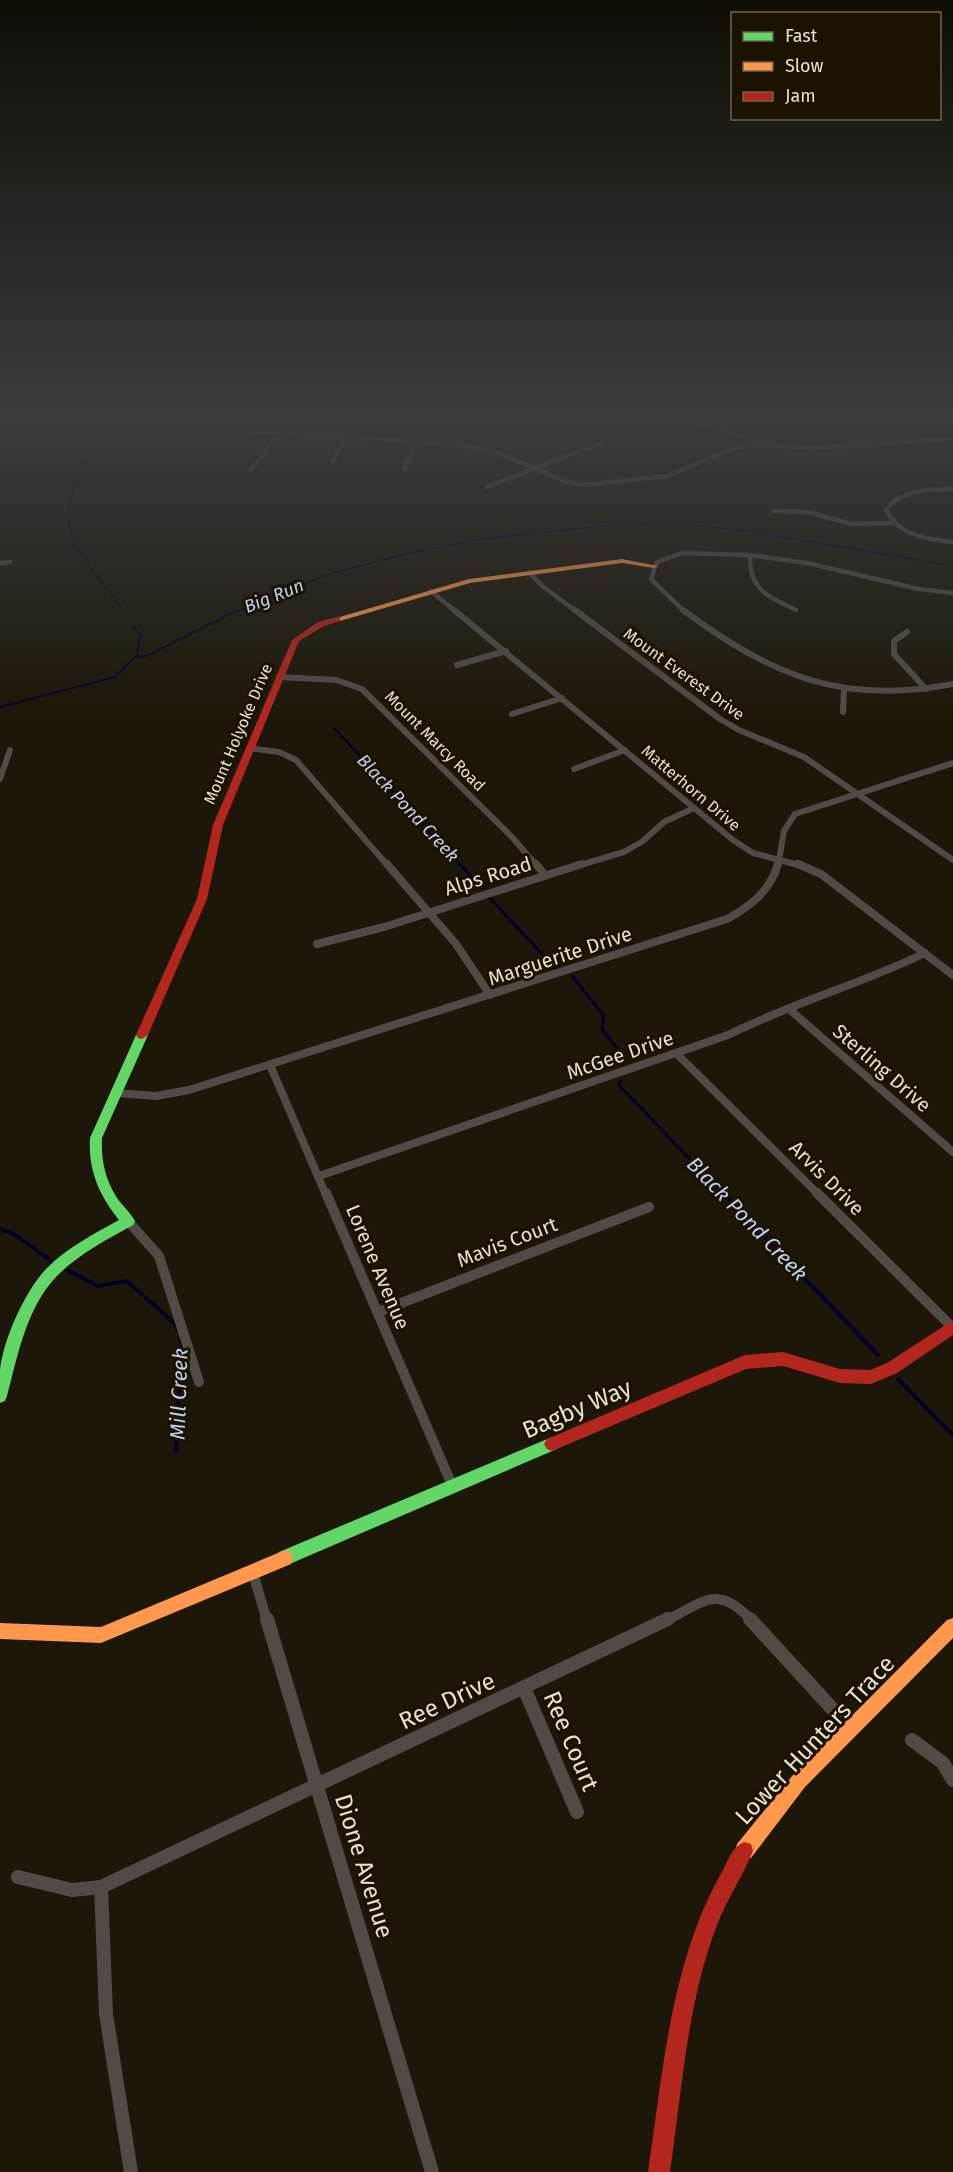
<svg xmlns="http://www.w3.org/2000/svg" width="953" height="2172" viewBox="0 0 953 2172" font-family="'Fira Sans',sans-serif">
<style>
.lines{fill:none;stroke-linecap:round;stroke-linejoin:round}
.stream-far3{stroke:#030229;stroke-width:1.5}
.stream-far2{stroke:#030229;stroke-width:2}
.stream-far1{stroke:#030229;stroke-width:3}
.stream{stroke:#030229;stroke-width:4}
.street-far4{stroke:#504b47;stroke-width:4.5}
.street-far3{stroke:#504b47;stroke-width:6}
.street-far2{stroke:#504b47;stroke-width:8}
.street-far1{stroke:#504b47;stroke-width:10}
.street{stroke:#504b47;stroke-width:14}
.fast{fill:#63d668;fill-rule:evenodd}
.slow{fill:#ff974d;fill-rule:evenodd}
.jam{fill:#b3261e;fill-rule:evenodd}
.labels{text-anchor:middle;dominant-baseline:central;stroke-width:6;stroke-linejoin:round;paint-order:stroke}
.far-street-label{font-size:16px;fill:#e6e0cf;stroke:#1b1200}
.far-water-label{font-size:18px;font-style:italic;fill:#bfd1f2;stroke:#1b1200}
.street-label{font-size:20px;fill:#e6e0cf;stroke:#1b1200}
.water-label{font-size:21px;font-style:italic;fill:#bfd1f2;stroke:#1b1200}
.near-street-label{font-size:24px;fill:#e6e0cf;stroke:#1b1200}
</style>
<rect width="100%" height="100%" fill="#1c1708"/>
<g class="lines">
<g class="stream-far3">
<path d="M117,415c-21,35 -61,80 -44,123 10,25 32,47 48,69"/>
<path d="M843,416l32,-1"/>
<path d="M776,428l65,16"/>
<path d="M236,612l93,-38 77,-20 75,-15 131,-14 68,-1 62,6 211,36"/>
</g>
<g class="stream-far2">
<path d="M136,657l11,-1 92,-46"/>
<path d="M0,707l115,-30 22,-22 3,-20 -6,-9"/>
<path d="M334,728l127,138"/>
</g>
<g class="stream-far1">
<path d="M460,864l22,24"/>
<path d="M489,897l66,71"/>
<path d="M572,976l32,40 -2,13 22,28 -1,7"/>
<path d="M620,1081l-1,4 105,110"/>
</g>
<g class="stream">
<path d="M723,1193l155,162"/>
<path d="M0,1229l14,5 40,29"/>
<path d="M67,1270l31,16 29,-5 47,42 3,7"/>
<path d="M898,1379l55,56"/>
<path d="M176,1451l5,-112"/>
</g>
<g class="street-far4">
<path d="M438,415l90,5 23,-5"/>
<path d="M670,418l60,11 24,15"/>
<path d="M52,419l26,-4"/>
<path d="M757,419l86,-4"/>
<path d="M251,431l213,14 32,7 71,30 16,3 84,-9 68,-28 19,-4 58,4 141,-9"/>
<path d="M333,461l14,-24"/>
<path d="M404,469l13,-28"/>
<path d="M251,470l20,-26 19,-13 13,-16"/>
<path d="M487,487l114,-44"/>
<path d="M953,489c-23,0 -53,1 -67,21 13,26 41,29 67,32"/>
<path d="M773,511l35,1 43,12 42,-1"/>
<path d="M750,555c-1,36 18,41 46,55"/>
<path d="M0,563l10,-1"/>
<path d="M529,572l12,13 36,27"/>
<path d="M431,591l25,21"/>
<path d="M685,612l-34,-33 6,-17 25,-9 67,2 58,8 112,26 34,4"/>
</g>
<g class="street-far3">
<path d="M454,610l279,230 20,13 49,13"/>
<path d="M575,610l145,109 19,11 65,27 149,103"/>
<path d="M683,610c88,65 159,96 270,74"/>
<path d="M907,632l-13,9v13l32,35"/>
<path d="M457,665l49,-14"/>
<path d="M279,677l57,3 26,9 150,148 25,29"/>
<path d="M843,712l1,-21"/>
<path d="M512,714l50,-16"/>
<path d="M249,748l30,4 17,8 92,106"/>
<path d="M574,769l51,-19"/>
<path d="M0,779l10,-29"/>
<path d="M577,866l47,-14 19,-11 21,-19 30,-14"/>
<path d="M778,866l6,-35 11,-17 158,-51"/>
</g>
<g class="street-far2">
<path d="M387,864l69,80 34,51"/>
<path d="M536,864l9,11"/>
<path d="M798,864l23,10 132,101"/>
<path d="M317,944l67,-17 198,-63"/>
<path d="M789,1009l164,143"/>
<path d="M676,1053l143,142"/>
<path d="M270,1065l56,130"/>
<path d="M115,1093l41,3 33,-6 538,-171c24,-13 43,-28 51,-55"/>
<path d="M319,1176l409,-141c64,-32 133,-51 197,-82"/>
</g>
<g class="street-far1">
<path d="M326,1193l126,292"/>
<path d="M817,1193l136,135"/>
<path d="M128,1221l31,35 40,126"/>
<path d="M378,1312l271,-105"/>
<path d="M253,1573l14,48"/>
<path d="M665,1621c39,-19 52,-38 87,0"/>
</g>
<g class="street">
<path d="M267,1619l165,553"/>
<path d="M750,1619l100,109"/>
<path d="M524,1688l53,124"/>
<path d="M912,1740l31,23 10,17"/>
<path d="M18,1877l54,13 29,-3 567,-268"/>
<path d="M101,1887l5,127 25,158"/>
</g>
<g class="fast">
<path d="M142,1031l6,4 -46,103c-1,22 3,41 15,60 6,8 13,14 18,23l-2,4c-27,15 -56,30 -77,52 -30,32 -38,78 -49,119l-2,5 -5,2c0,-11 0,-22 0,-33 3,-30 25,-79 46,-101 20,-21 48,-35 73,-49 -20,-25 -31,-50 -29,-82l46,-103z"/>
<path d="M552,1437l5,2 3,5 -3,5 -272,117 -6,-2 -2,-6 2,-6z"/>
</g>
<g class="slow">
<path d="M622,559l36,7 -4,2 -32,-5 -152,20 -130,38 -7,-2 136,-40z"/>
<path d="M285,1550l6,2 2,6 -2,6 -190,79 -101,-4v-16l101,4z"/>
<path d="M953,1618v20l-148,149 -54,71 -7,2 -7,-2 -2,-7 2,-7 56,-69 154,-155z"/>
</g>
<g class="jam">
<path d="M337,617h3v4l-16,5 -25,15 -76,184 -16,74 -59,136 -6,4 -4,-1 -2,-3 61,-136 16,-74 79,-185 26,-18z"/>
<path d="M953,1322v13l-56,38 -26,11 -31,-1 -57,-17 -37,3 -194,82 -5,-2 -3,-5 3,-5 198,-84 38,-3 57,17 30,1 17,-7 60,-39z"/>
<path d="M744,1842l7,2 2,7c-10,25 -26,48 -36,74 -30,78 -35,165 -47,247h-22c15,-101 23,-212 75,-302 5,-10 10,-24 21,-28z"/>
</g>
</g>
<linearGradient id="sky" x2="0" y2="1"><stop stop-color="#0f0d04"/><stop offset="0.58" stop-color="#3a3c3d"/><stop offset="1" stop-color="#3a3c3d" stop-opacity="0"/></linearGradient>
<rect width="953" height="719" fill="url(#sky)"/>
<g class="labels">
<g class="far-street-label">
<text transform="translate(684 674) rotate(36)">Mount Everest Drive</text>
<text transform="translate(238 734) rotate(-67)">Mount Holyoke Drive</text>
<text transform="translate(435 741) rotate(45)">Mount Marcy Road</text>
<text transform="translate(691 788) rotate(40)">Matterhorn Drive</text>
</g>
<g class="far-water-label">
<text transform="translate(274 596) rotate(-22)">Big Run</text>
<text transform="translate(408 808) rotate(47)">Black Pond Creek</text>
</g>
<g class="street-label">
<text transform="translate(488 876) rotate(-17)">Alps Road</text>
<text transform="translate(560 956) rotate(-18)">Marguerite Drive</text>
<text transform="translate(620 1055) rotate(-19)">McGee Drive</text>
<text transform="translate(882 1068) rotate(41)">Sterling Drive</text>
<text transform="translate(827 1178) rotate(45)">Arvis Drive</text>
<text transform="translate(507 1242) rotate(-21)">Mavis Court</text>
<text transform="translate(378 1267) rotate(67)">Lorene Avenue</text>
</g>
<g class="water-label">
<text transform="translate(747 1219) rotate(46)">Black Pond Creek</text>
<text transform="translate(179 1394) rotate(-88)">Mill Creek</text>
</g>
<g class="near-street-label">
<text transform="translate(577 1409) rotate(-23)">Bagby Way</text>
<text transform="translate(447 1701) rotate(-25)">Ree Drive</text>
<text transform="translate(815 1740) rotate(-47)">Lower Hunters Trace</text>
<text transform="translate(571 1741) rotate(67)">Ree Court</text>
<text transform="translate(364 1866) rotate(73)">Dione Avenue</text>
</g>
</g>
<rect x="731" y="12" width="210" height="108" fill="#1b1200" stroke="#6c6453" stroke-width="1.5"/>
<rect x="743" y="32" width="30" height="9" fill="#63d668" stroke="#6c6453" stroke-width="1.5"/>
<text x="785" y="42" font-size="18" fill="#e6e0cf">Fast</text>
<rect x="743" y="62" width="30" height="9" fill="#ff974d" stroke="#6c6453" stroke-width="1.5"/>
<text x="785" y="72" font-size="18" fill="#e6e0cf">Slow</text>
<rect x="743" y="92" width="30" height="9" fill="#b3261e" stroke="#6c6453" stroke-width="1.5"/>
<text x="785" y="102" font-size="18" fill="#e6e0cf">Jam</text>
</svg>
